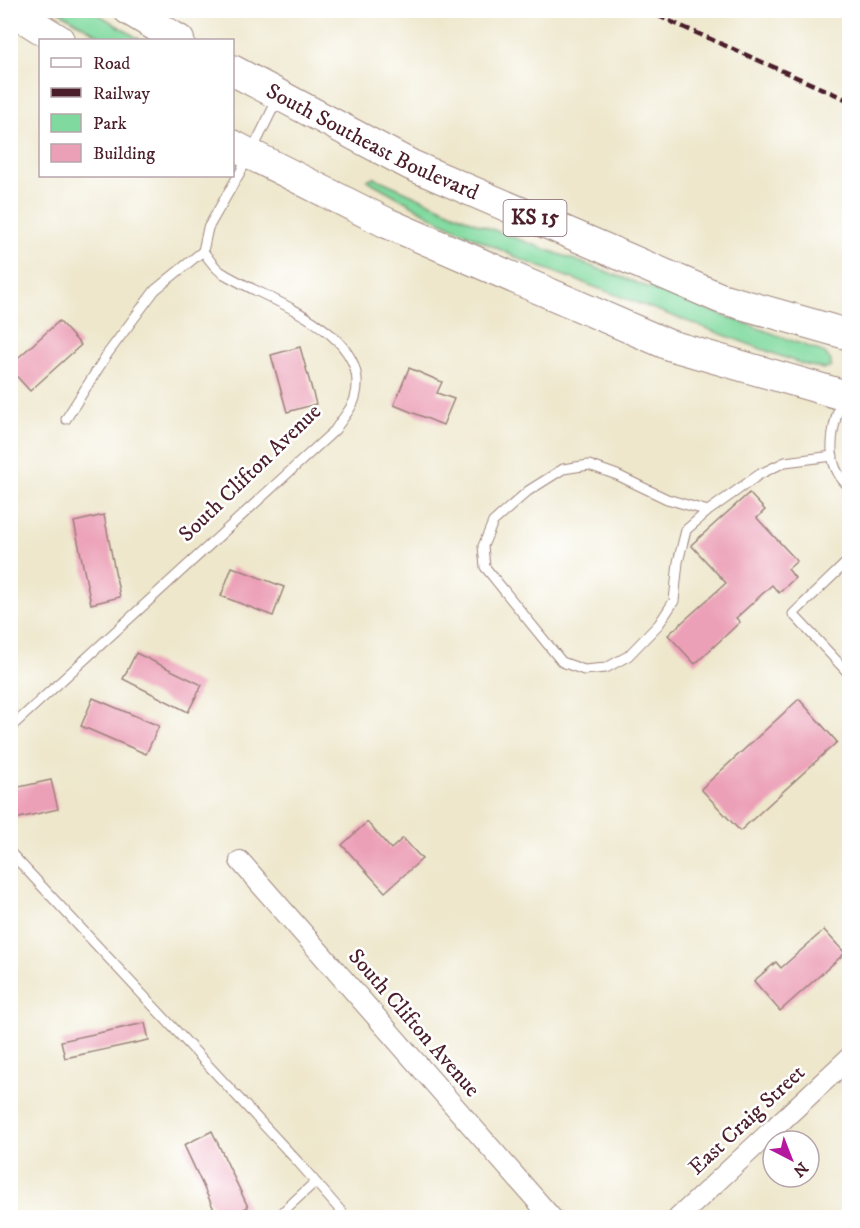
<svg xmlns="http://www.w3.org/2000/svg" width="860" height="1228" viewBox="0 0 860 1228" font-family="'IM FELL DW Pica',serif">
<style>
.green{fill:#80da9f;stroke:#657c65;stroke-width:1.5}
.building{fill:#eca0b8}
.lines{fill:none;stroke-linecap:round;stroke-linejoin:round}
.lane-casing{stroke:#9c837c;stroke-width:11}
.street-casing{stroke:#9c837c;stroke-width:22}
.primary-casing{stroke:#9c837c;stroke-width:32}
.lane{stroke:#fff;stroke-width:9}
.street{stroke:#fff;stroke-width:20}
.primary{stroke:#fff;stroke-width:30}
.rail{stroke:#4a1f2b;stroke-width:4.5;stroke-dasharray:9 4.5;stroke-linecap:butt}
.labels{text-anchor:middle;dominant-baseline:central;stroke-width:5;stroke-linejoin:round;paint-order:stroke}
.shield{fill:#fff;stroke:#80626b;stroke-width:1.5}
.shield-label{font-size:21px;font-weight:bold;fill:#4a1f2b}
.street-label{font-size:22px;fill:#4a1f2b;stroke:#fff}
</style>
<rect width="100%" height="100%" fill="#fff"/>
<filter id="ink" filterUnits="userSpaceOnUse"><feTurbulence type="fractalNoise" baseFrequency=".0167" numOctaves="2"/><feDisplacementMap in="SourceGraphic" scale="12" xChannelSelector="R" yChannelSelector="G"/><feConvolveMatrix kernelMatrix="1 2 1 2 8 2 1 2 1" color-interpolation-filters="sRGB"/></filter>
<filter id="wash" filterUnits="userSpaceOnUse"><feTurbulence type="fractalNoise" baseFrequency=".008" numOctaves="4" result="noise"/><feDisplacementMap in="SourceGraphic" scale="24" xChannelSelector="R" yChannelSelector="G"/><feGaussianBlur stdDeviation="1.35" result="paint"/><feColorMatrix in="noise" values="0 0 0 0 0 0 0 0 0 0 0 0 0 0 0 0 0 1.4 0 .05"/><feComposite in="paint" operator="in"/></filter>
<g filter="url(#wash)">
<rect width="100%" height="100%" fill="#eee7cc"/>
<g class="green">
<path d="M58,11h35l48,29h-34z"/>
<path d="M373,177l105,47 347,129 6,8v6l-7,2 -22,-5 -280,-104 -80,-38 -75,-42z"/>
</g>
<g id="blocks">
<g class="building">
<path d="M59,321l22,24 -51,46 -20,-22v-4z"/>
<path d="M300,347l16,57 -29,8 -16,-57z"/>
<path d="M409,368l33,14 -5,11 17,6 -11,26 -49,-20z"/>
<path d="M749,493l16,17 -8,8 40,43 -9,8 7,9 -16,15 -7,-8 -36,33 4,4 -45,42 -27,-29 58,-52 -35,-38z"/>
<path d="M104,515l16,82 -29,7 -17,-82z"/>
<path d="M232,567l52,20 -11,29 -52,-20z"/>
<path d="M136,653l66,32 -14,27 -65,-33z"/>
<path d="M93,698l66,28 -13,28 -65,-28z"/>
<path d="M799,699l38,43 -97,89 -39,-42z"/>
<path d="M51,780l7,29 -43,10 -5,-18v-12z"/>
<path d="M367,822l24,27 12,-11 19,21 -37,33 -43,-47z"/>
<path d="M824,930l21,23 -65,58 -26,-30 22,-19 5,6z"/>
<path d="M145,1023l4,17 -84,18 -4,-17z"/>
<path d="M212,1131l36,76 -22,11h-8l-34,-73z"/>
</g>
</g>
</g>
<g filter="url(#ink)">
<use href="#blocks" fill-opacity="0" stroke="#9c837c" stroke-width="1.5"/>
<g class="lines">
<g class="lane-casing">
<g id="lane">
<path d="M850,378c-11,25 -27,70 -12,95 3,6 8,11 12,15"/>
<path d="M66,419l42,-66 47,-63 48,-39"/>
<path d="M708,511l-41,-12 -50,-24 -28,-10 -26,4 -35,22 -35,31 -10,24 2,21 77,95 22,8 22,-2 22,-12 31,-32 15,-23 4,-39 8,-32 22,-19 52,-37 25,-12 48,-6"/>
<path d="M850,559l-57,55 57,61"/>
<path d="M10,728l325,-298c6,-10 17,-21 20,-32 19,-67 -92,-99 -134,-126 -7,-5 -13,-14 -18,-21l5,-23 42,-73 28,-57"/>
<path d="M10,852l289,311 48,55"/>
<path d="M276,1218l39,-36"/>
</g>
</g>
<g class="street-casing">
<g id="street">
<path d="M240,861l312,357"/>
<path d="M678,1218l172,-161"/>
</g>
</g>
<g class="primary-casing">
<g id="primary">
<path d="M11,10l48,30"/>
<path d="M129,10l50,30"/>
<path id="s1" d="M232,70l179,95 309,133 130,37"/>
<path d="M232,145l155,78 282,122 181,52"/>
</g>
</g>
<use href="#lane" class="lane"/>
<use href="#street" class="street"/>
<use href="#primary" class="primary"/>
<path class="rail" d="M645,10l205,91"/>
</g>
</g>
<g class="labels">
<rect class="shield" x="503.5" y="200" width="63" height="36" rx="4.5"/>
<g class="shield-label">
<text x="535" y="218">KS 15</text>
</g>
<g class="street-label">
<text stroke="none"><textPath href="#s1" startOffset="158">South Southeast Boulevard</textPath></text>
<text transform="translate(250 473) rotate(-44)">South Clifton Avenue</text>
<text transform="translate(414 1023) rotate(49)">South Clifton Avenue</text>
<text transform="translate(747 1120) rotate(-43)">East Craig Street</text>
</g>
</g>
<rect width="860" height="1228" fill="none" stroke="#fff" stroke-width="36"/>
<rect x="39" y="39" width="195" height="138" fill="#ffffff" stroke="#b7a5aa" stroke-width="1.5"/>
<rect x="51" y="58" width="30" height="9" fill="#ffffff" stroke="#b7a5aa" stroke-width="1.5"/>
<text x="93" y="69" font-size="18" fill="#4a1f2b">Road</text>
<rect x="51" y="88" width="30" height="9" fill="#4a1f2b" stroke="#b7a5aa" stroke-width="1.5"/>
<text x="93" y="99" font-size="18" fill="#4a1f2b">Railway</text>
<rect x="51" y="114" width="30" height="18" fill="#80da9f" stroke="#b7a5aa" stroke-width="1.5"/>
<text x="93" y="129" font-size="18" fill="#4a1f2b">Park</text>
<rect x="51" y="144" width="30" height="18" fill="#eca0b8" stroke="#b7a5aa" stroke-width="1.5"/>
<text x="93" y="159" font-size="18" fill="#4a1f2b">Building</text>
<g transform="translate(791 1159) rotate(138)"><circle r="28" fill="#ffffff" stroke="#b7a5aa" stroke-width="1.5"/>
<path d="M0-4.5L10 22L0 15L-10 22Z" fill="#b5179e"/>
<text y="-9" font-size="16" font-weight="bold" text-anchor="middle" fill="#4a1f2b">N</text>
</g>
</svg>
